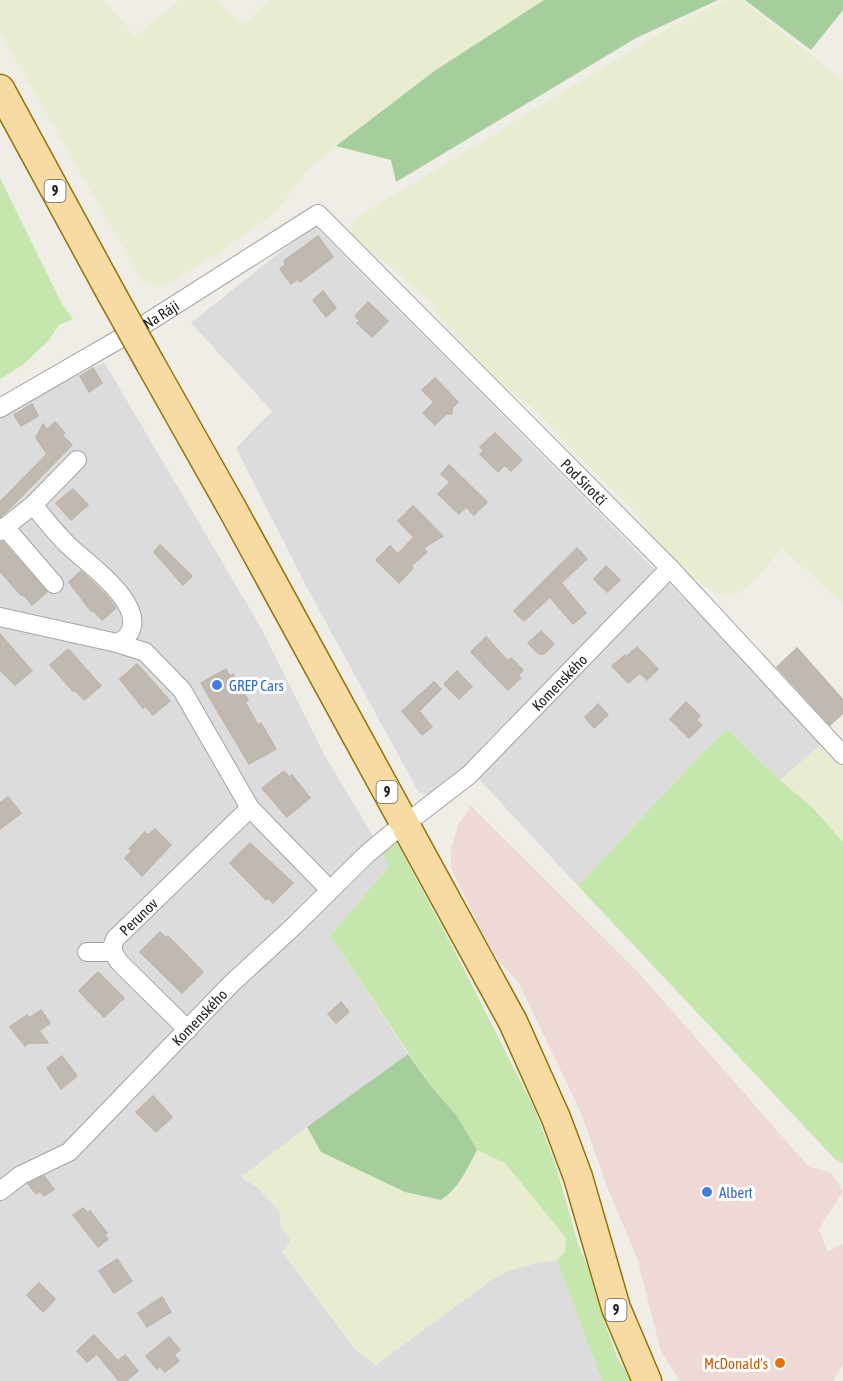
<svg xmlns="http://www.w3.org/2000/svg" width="843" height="1381" viewBox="0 0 843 1381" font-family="'Asap Condensed',sans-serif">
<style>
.residential{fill:#dddcdc}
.commercial{fill:#efd9d6}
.farmland{fill:#e8edd2}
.grass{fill:#c5e7ae}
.forest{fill:#a6cd9c}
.building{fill:#c0b9b2;stroke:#c0b5a9;stroke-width:1.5}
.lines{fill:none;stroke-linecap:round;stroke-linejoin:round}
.minor-casing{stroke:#a3a3a3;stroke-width:20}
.primary-casing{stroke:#937207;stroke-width:31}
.minor{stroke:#fff;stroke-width:18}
.primary{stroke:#f8dba2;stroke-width:28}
.primary-bridge-casing{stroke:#937207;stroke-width:31;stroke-linecap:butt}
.primary-bridge{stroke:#f8dba2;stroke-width:28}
.shop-dot{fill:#3f7fe0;stroke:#fff;stroke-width:2}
.food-dot{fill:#e8710a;stroke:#fff;stroke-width:2}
.labels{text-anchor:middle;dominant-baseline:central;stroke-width:6;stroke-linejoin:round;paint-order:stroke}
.shield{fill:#fff;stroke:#626262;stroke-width:1.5}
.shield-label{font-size:14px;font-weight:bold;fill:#1f1f1f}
.street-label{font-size:15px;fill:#1f1f1f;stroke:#fff}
.shop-label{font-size:15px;fill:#366cbe;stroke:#fff;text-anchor:start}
.food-label{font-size:15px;fill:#c56008;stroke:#fff;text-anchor:end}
</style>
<rect width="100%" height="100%" fill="#efede6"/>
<g class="residential">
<path d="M314,225l511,516 -45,39 -53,-51 -25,24 -124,133 -112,-121 -21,20 -16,11 -11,-5 -114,-209 -68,-134 36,-37 -81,-88z"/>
<path d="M104,362l157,266 64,128 57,95 7,15 -59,70 78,118 -167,123 16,10 23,25 1,15 11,14 -10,10 73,98 21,16 114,-84 18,-10 28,-8 21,-3 45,121h-602v-966z"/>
</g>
<path class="commercial" d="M471,806l167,166 171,195 21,5 13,19 -24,38 8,23 16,-8v120l-10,17h-153l-19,-30 -24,-93 -29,-69 -27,-76 -62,-130 -21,-23 -20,-36 -27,-56v-17l7,-26z"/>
<g class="farmland">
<path d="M0,0h103l32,36 45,-36h36l27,25 26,-25h275l-111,72 -53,39 -72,58 -32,43 -59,42 -55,33 -19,-5 -143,-250z"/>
<path d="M726,0h16l101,81v523l-61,-56 -27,32 -14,11 -10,4h-11l-30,-19 -32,-29 -23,-36 -53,-51 -48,-51 -36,-28 -61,-66 -8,-15 -77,-65 -1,-14 316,-192z"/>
<path d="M825,741l18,22v79l-30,-34 -33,-28z"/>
<path d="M307,1127l14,25 84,40 36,8 24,-26 12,-24 28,13 61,75 -1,14 -8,8 -21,3 -28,8 -19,10 -113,84 -21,-16 -73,-98 9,-10 -10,-14 -1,-15 -23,-25 -16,-10z"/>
</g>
<g class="grass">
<path d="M0,178l62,126 11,15 -14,6 -10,15 -25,24 -24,15z"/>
<path d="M727,729l53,51 33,28 30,34v321l-8,-4 -257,-273 124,-133z"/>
<path d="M396,841l55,103 84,166 21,56 22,78 17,40 9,37 13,36 15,24h-30l-45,-121 8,-8 1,-14 -61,-75 -28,-13 -20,-34 -27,-31 -100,-149 59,-70 -7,-15z"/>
</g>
<g class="forest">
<path d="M544,0h174l-82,38 -240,144 -5,-22 -55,-14 97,-74z"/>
<path d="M745,0h98v10l-32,40z"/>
<path d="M408,1054l22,31 27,31 20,34c-10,19 -18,38 -36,50l-36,-8 -84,-40 -14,-25z"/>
</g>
<g class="building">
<path d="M318,236l15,21 -33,25 -2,-3 -7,5 -11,-15 6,-5 -2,-3z"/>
<path d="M323,291l13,17 -10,9 -13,-17z"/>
<path d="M368,302l20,19 -16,16 -15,-14 3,-2 -5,-5z"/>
<path d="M93,368l9,15 -13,9 -9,-16z"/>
<path d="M435,378l23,24 -6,6v6h-6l-11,11 -12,-12 11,-11 -12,-12z"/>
<path d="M32,404l6,12 -17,10 -7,-11z"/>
<path d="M55,422l10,11 -3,2 10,10 -62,63 -10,9v-15l47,-48 -11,-16 7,-14 4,6z"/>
<path d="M495,433l27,27 -11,11 -6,-6 -7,7 -18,-18 4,-3 -4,-4z"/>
<path d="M449,465l38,37 -13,13 -8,-8 -7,7 -21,-20 12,-12 -9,-8z"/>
<path d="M73,489l15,16 -17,15 -15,-17z"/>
<path d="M413,506l30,30 -20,12 4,4 -16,14 2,2 -14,15 -23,-23 14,-14 8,8 16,-17 -16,-16z"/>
<path d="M0,542h3l44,50 -15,13 -7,-9 -4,-1 -21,-24z"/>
<path d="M160,545l32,31 -9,9 -29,-33z"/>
<path d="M577,548l10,11 -26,24 25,30 -13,11 -23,-27 -26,24 -10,-10z"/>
<path d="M606,566l14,14 -13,12 -13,-13z"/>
<path d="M81,571l24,23 11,14 -14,12 -8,-9h-3l-22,-29z"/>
<path d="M541,631l13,13 -10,10h-5l-11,-11z"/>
<path d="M0,634l32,37 -17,14 -15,-15z"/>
<path d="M486,637l22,24 3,-3 12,12 -5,5 3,3 -13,12 -37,-38z"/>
<path d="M637,647l21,22 -11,11 -7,-7 -12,10 -16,-17 13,-11 1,2z"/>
<path d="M797,648l46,52v13l-13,12 -53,-58z"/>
<path d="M68,649l33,37 -17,14 -8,-9h-3l-23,-26z"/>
<path d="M137,664l33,37 -17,14 -8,-9 -2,2 -23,-29z"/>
<path d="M226,669l4,7 3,-2 15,26 -3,2 13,23 3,-2 15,26 -27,15 -48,-81z"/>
<path d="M457,671l15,16 -13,12 -15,-15z"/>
<path d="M434,682l7,7 -22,22 13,16 -10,8 -20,-24z"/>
<path d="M686,702l14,14 -4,4 6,5 -13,13 -19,-19z"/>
<path d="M598,704l10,11 -14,13 -9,-11z"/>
<path d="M284,771l5,6 3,-2 18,23 -23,19 -25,-29z"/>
<path d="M8,797l13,16 -21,16v-26z"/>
<path d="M155,829l16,16 -29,31 -17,-18 7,-7 -3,-2 16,-17 3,3z"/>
<path d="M250,843l43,40 -20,20 -5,-5 -2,2 -36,-37z"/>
<path d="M160,932l6,6 2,-2 35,36 -21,21 -42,-41z"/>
<path d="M98,972l26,26 -20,19 -25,-26z"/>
<path d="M341,1002l8,10 -13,11 -8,-9z"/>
<path d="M41,1010l9,13 -11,8 9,12h-19l-4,3 -15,-19 17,-12 2,3z"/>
<path d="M62,1056l15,20 -16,13 -14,-21z"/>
<path d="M153,1096l19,21 -16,15 -20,-20z"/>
<path d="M44,1176l10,13 -10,7 -4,-5 -4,3 -8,-10z"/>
<path d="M83,1208l5,5 2,-2 17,22 -3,2 4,4 -10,8 -25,-32z"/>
<path d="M117,1259l15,22 -18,12 -15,-22z"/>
<path d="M39,1283l16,16 -12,13 -16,-17z"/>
<path d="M162,1297l9,15 -24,15 -9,-14z"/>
<path d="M94,1335l24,26 7,-6 13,16 -12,10h-7l-22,-27 -10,8 -10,-11z"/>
<path d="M169,1337l11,13 -6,5 5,6 -14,11 -5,-6 -3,3 -11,-13z"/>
</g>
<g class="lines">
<g class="minor-casing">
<g id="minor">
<path id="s1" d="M0,408l142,-82 176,-112 352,354 173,187"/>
<path d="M33,505c12,14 24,30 37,42 18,17 79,59 58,88 -2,3 -7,6 -11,8"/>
<path d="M5,527l49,57"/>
<path d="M0,531l33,-26 44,-45"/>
<path d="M0,617l117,26 28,9 37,38 68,118 79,81"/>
<path id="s2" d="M417,815l52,-40 201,-207"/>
<path d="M87,952h26"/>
<path id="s3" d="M188,1030l-68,-67c-6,-9 -10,-13 -5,-24l135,-131"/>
<path id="s4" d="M0,1191l21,-16 48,-23 162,-168 63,-58 73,-72 25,-21"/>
</g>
</g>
<g class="primary-casing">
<g id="primary">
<path d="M0,89l111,204"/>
<path d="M150,363l83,147 280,512 43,96 22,59 38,131 31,73"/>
</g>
</g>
<use href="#minor" class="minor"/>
<use href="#primary" class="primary"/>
<g class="primary-bridge-casing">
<path id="primary-bridge" d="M111,293l39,70"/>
</g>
<use href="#primary-bridge" class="primary-bridge"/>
</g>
<g class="shop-dot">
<circle cx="217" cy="685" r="6"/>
<circle cx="707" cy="1192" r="6"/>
</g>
<circle class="food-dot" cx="780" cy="1363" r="6"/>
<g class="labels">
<g class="shield">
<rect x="44.5" y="180" width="21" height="22" rx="4.5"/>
<rect x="376.5" y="781" width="21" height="22" rx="4.5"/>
<rect x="605.5" y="1299" width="21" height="22" rx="4.5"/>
</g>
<g class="shield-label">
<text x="55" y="191">9</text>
<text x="387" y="792">9</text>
<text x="616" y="1310">9</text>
</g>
<g class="street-label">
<text stroke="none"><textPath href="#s1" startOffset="186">Na Ráji</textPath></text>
<text stroke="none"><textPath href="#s1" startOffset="750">Pod Sirotčí</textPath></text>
<text stroke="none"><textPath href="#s2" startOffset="195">Komenského</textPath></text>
<text stroke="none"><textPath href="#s3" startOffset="154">Perunov</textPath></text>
<text stroke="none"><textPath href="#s4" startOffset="267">Komenského</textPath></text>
</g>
<g class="shop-label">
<text x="229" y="685">GREP Cars</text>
<text x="719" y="1192">Albert</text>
</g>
<g class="food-label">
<text x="768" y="1363">McDonald's</text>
</g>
</g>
</svg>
